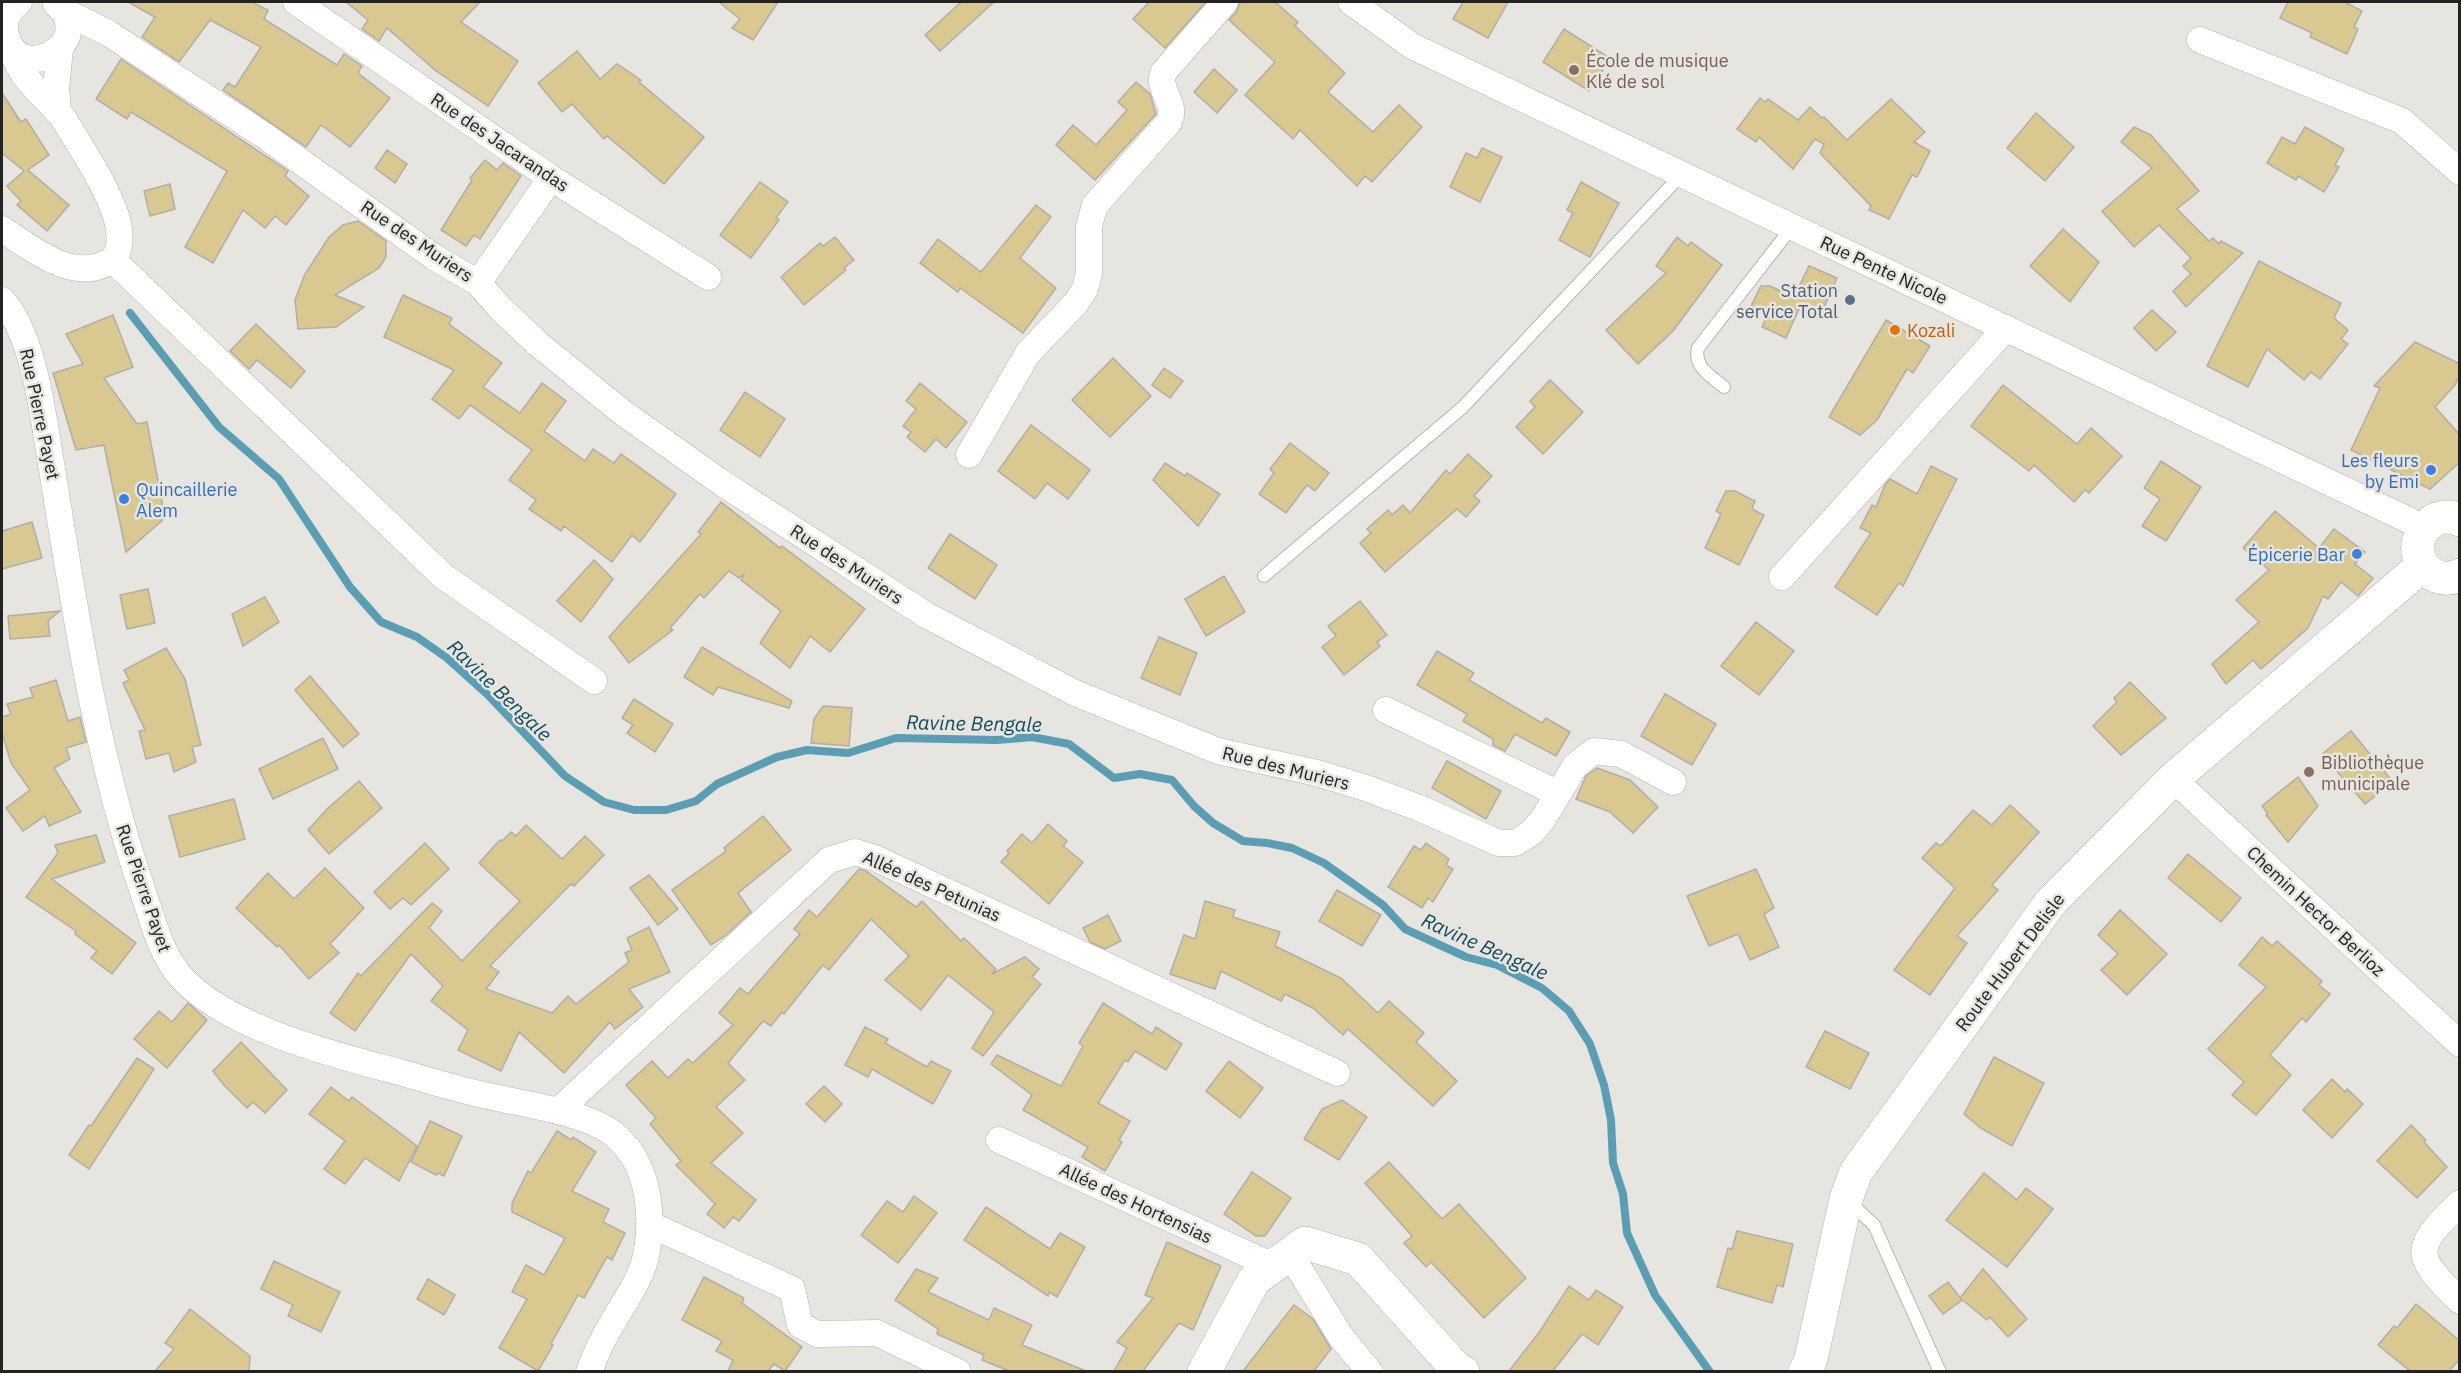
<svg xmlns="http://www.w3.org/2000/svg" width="2461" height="1373" viewBox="0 0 2461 1373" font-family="'IBM Plex Sans',sans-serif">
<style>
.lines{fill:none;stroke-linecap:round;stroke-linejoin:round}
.stream{stroke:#5b9eb3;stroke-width:8}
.building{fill:#dac891;stroke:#afaea9;stroke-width:1.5}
.service-casing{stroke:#b6b5b0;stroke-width:14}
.minor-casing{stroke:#b6b5b0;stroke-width:27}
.secondary-casing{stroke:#b6b5b0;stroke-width:34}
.service{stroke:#fff;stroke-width:12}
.minor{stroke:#fff;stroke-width:26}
.secondary{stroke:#fff;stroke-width:33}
.education-dot{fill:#8d6e63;stroke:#e6e5e0;stroke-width:2}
.service-dot{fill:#5c6f8a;stroke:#e6e5e0;stroke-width:2}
.food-dot{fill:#e8710a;stroke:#e6e5e0;stroke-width:2}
.shop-dot{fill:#3f7fe0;stroke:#e6e5e0;stroke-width:2}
.labels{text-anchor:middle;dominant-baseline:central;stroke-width:5;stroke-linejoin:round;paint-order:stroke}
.education-label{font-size:18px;fill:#785e54;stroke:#e6e5e0;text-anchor:start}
.street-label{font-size:18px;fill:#232220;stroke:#e6e5e0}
.service-label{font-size:18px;fill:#4e5e75;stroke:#e6e5e0;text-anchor:end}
.food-label{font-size:18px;fill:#c56008;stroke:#e6e5e0;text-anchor:start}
.shop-label{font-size:18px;fill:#366cbe;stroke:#e6e5e0;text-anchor:end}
.water-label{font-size:20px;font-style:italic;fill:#114b5b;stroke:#e6e5e0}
</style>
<rect width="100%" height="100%" fill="#e6e5e0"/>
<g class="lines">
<path class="stream" d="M130,313l89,114 60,52 71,108 31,35 36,15 30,21 41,37 77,81 39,26 30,8h32l30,-9 21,-17 60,-27 30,-7 41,3 48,-15 101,2 35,-3 37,7 45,34 26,-4 32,6 22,26 19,17 30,18 24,2 25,5 32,15 59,42 22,24 61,28 31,8 45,23 27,23 21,33 14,41 7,35 2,43 10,31 4,39 28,62 55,77"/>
</g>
<g class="building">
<path d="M128,2h124l16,8 -4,9 73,46 7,-11 18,12 -4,7 32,25 -40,49 -29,-22 -15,22 -83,-57 5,-7 7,4 26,-40 -51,-27 -31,42 -37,-25 13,-20z"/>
<path d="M346,2h134l-19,20 57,39 -30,45 -52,-35 -49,-43 -8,13 -17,-12 6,-9z"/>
<path d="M719,2h59l-25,38 -21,-12 8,-9z"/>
<path d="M961,2h33l-54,49 -15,-16z"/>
<path d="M1149,2h57l-41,46 -32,-29z"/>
<path d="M1240,2h35l23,20 -3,4 50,47 -17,19 45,40 26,-27 23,22 -50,55 -7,-6 -8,10 -57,-56 -7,9 -48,-44 30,-33 -46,-42 8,-9z"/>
<path d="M1463,2h45l-20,36 -35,-19z"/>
<path d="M2288,2h57l17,9 -8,16 4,2 -11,25 -37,-17 2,-4 -32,-15z"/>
<path d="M1564,29l44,28 -7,11 2,2 -14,21 -46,-29z"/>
<path d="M577,51l23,28 17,-15 24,16 -2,2 65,55 -40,47 -57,-48 -3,3 -32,-35 -10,8 -24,-29z"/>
<path d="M121,59l167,112 -3,5 24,20 -23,29 -11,-9 -10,12 -22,-18 -30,53 -28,-16 42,-76 -96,-59 -4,7 -31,-20z"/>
<path d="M1214,69l23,21 -20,23 -23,-21z"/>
<path d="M1136,82l14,12 6,20 -61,66 -39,-35 17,-20 23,20 31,-35 -9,-8z"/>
<path d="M2,93l19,29 5,-3 23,36 -21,15 41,35 -22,26 -30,-26 4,-4 -14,-15 17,-15 -22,-18z"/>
<path d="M1760,98l5,4 3,-3 30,21 12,-13 12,11 2,-1 23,23 44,-41 34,33 -11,10 16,9 -13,26 -5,-2 -23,44 -20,-9 2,-4 -51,-53 4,-9 -9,-5 -22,30 -34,-32 -3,5 -19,-13z"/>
<path d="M2036,113l38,34 -29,34 -38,-33z"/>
<path d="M2134,127l17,8 48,56 -22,18 32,32 4,-3 6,6 2,-3 22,12 -57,54 -13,-16 18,-17 -8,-8 8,-8 -32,-33 -25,22 -32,-36 50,-43 -31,-26z"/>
<path d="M2305,127l39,22 -9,16 4,2 -15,25 -26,-16 -2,4 -29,-17 15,-26 13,7z"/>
<path d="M1482,148l20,9 -22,45 -30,-15 16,-34 11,5z"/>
<path d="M387,150l20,14 -12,19 -20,-15z"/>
<path d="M485,160l12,10 6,-7 18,13 -41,63 -6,-4 -8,11 -25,-16 31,-50 -2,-2z"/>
<path d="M760,182l28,20 -12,16 3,2 -28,38 -31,-23z"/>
<path d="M1581,182l38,21 -29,54 -31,-17 14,-27 -6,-3z"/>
<path d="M170,184l5,25 -25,7 -6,-25z"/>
<path d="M1036,205l15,12 -31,41 36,30 -33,45 -63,-45 -2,4 -38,-29 18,-24 43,33z"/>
<path d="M358,221l28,20v16l-7,11 -44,27 29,12 -28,20 -38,2 -3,-29 10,-26 24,-37 14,-12z"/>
<path d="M2063,229l36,33 -29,40 -40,-36z"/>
<path d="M835,237l19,23 -10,8 2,2 -42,35 -23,-28 39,-34 3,3z"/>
<path d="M1677,237l11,9 3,-4 31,23 -49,66 -35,33 -32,-34 60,-57 -10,-7z"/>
<path d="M2259,261l82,42 -7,15 14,12 -7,9 7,5 -28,35 -9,-7 -7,8 -37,-31 -19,38 -41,-21z"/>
<path d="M1809,266l28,12 -18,41 -20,-10 -13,29 -24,-11 6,-13 -17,-8 10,-20h9l24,11z"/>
<path d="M403,295l49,23 -3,6 53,39 -19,24 37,26 22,-30 24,18 -22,30 41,30 8,-12 21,14 7,-9 55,40 -36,48 -8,-7 -20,27 -48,-36 -3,5 -32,-22 7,-9 -27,-20 23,-30 -62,-45 -11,14 -27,-20 22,-29 -70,-33z"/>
<path d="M2152,310l24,22 -20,19 -22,-23z"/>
<path d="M113,315l20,52 -29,11 33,46 10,-2 18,96 -39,34 -22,-107 -28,5 -23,-77 30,-9 -17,-30z"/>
<path d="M1886,320l44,26 -17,27 -6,-4 -30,51 -17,15 -31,-18z"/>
<path d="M256,324l49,47 -14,17 -34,-28 -8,9 -19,-18z"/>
<path d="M2415,342l45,22v10l-5,11 -20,22 25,28v27l-30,27 -79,-39 29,-62 -6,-2z"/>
<path d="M1113,358l38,38 -41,41 -38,-37z"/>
<path d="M1164,368l19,13 -13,17 -18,-13z"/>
<path d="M1550,380l33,32 -40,42 -27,-27 19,-20 -5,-6z"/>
<path d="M920,383l47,39 -21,26 -10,-9 -11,13 -18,-15 4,-5 -8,-6 13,-17 -10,-8z"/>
<path d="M2003,385l74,59 14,-16 31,28 -33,37 -4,-3 -11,12 -40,-37 -5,6 -58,-45z"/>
<path d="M745,392l40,27 -25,38 -40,-27z"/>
<path d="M1031,425l59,45 -22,29 -21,-16 -12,16 -37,-28z"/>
<path d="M1290,443l39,30 -14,18 -8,-6 -21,28 -27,-19 15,-21 -4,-4z"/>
<path d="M1468,454l24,22 -18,20 6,5 -14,16 -9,-8 -72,63 -25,-29 11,-10 -4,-4 21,-19 4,5 11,-10 7,8 36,-43 4,4z"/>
<path d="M2161,461l40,26 -35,54 -24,-15 18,-27 -16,-11z"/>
<path d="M1165,463l20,13 2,-3 33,21 -22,32 -45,-46z"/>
<path d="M1931,466l26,13 -54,107 -4,-3 -22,32 -42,-28 36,-54 -11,-5 12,-23 4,2 9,-22 5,-6 27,15z"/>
<path d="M1726,491h9l20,10 -3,8 12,6 -25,50 -34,-17 16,-34 -5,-3z"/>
<path d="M721,502l59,46 2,-2 83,63 -35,43 -20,-16 -20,32 -30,-25 21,-32 -40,-31 3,-6 -5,4 -10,-7 -25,27 -4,-4 -30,34 3,2 -44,33 -20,-26 92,-103 -3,-2z"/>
<path d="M2275,511l44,37 15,-19 31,23 -10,12 18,14 -15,18 -17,-14 -13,17 -5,-3 -15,32 -47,41 -8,-9 -27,24 -14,-20 47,-42 -23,-22 33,-30 -26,-22z"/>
<path d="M32,522l10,36 -40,11v-38z"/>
<path d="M950,534l47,31 -22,34 -47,-31z"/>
<path d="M594,560l19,19 -32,43 -24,-21z"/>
<path d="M1224,576l21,36 -39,24 -21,-37z"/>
<path d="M148,589l7,34 -28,6 -7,-34z"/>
<path d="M265,597l14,25 -36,24 -11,-32z"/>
<path d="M1360,601l27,34 -10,7 3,4 -36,29 -22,-28 14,-11 -8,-10z"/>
<path d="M60,611l-12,10 2,15 -40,3 -2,-23z"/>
<path d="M1756,622l38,29 -35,44 -38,-29z"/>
<path d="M1159,637l38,16 -17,42 -39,-17z"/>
<path d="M702,647l90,54 -3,7 -71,-21 -5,8 -29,-18z"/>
<path d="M166,648l19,31 16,66 -9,2 4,15 -22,10 -5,-19 -23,6 -7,-28 6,-1 -22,-47 6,-3 -5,-10z"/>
<path d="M1437,651l37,22 -5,7 73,43 4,-5 24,14 -14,24 -41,-22 -10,17 -12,-6v-6l-30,-18 4,-7 -50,-29z"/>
<path d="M310,676l49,58 -16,13 -48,-57z"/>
<path d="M56,680l12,41 12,-4 6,25 -20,6 4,11 -16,9 27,44 -32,14 -4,-10 -22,15 -17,-23 24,-18 -19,-27 -9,-30v-16l9,-3 -4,-10 26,-7 -3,-9z"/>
<path d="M2130,682l36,36 -45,37 -28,-29 24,-24 -3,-4z"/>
<path d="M1665,694l51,30 -24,41 -51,-29z"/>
<path d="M634,699l39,25 -18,28 -28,-19 6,-8 -11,-7z"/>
<path d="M823,706l29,2 -3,38 -38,-3 3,-24z"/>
<path d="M2351,731l42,51 -28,22 -43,-50z"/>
<path d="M323,738l15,31 -65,30 -14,-30z"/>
<path d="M1447,761l54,30 -15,28 -54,-31z"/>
<path d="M1597,768l33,12 28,27 -25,26 -23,-21 -34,-13 10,-23z"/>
<path d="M2298,777l20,29 -30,36 -22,-27 2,-1 -6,-8z"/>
<path d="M359,781l23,27 -53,46 -21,-24 19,-21z"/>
<path d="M234,799l11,40 -65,18 -11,-41z"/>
<path d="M2010,805l29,27 -47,53 6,5 -41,46 10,7 -37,52 -36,-25 61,-82 -33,-30 14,-15 5,3 32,-36 19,15z"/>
<path d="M763,816l28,34 -53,43 13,19 -25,23 -15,10 -39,-55 54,-39 -2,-3z"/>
<path d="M1048,824l19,17 -4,5 20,16 -34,42 -48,-42 8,-9 -2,-2 15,-17 10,9z"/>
<path d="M526,825l36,34 23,-23 19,19 -30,31 -3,-2 -81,82 9,6 -13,17 66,24 16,-17 8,8 53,-42 -4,-9 7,-3 -5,-12 22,-11 21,45 -41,17 14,18 -28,22 -5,-7 -46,51 -45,-41 -18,39 -43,-21 10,-20 -37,-29 12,-15 -32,-32 -56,77 -25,-18 28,-40 3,3 71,-73 10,8 -13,17 33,33 58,-60 -41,-38 21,-23 2,1 9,-9 5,4z"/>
<path d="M96,835l9,27 -53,17 84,64 -24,31 -21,-16 6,-7 -22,-17 1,-3 -50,-34 32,-44 -3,-8z"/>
<path d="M425,843l24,26 -38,36 -8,-7 -13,11 -16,-17z"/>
<path d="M1426,843l23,16 -3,6 7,4 -20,33 -5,-4 -6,10 -34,-21 26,-41 7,4z"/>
<path d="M2188,854l53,44 -20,24 -53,-44z"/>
<path d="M325,868l39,40 -34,36 9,9 -30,26 -30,-34 -2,2 -41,-39 32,-35 26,26z"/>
<path d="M859,869l7,2 50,36 6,-6 39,40 3,-3 32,31 -4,5 33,-17 14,12 -7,8 9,7 -58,72 -11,-8 22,-36 -46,-37 -27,35 -36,-30 24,-24 -38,-37 -42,51 -6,-5 -39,49 -2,-2 -11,14 -8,-5 -35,42 17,17 -29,27 27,26 -32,30 45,37 -17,21 -6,-4 -9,11 -17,-14 8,-10 -39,-39 5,-4 -31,-37 6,-6 -30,-33 26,-24 16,17 20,-19 5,4 40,-38 -14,-12 21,-25 8,6 52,-60 -6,-5 15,-19 8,7z"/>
<path d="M1756,869l18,39 -10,6 15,33 -29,13 -12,-26 -29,12 -22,-50z"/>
<path d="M649,875l29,34 -20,16 -28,-37z"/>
<path d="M1337,890l44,25 -19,31 -43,-25z"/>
<path d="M1205,901l30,9 -2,7 47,15 -5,14 66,32 37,35 11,-12 35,32 -8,9 41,39 -24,25 -85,-77 -5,6 -30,-27 -28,-14 -4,7 -60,-30 -6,18 -45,-15 14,-39 11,4z"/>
<path d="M2120,910l47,44 -40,41 -26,-25 17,-16 -20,-19z"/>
<path d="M1108,915l13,26 -16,8 -15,-7 -7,-14z"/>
<path d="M2262,937l10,9 5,-5 45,40 -3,4 11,9 -24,28 -4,-4 -32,37 21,20 -35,40 -24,-20 12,-13 -36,-33 58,-62 -27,-22z"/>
<path d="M188,1003l19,17 -40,48 -33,-29 25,-28 13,11z"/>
<path d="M1103,1003l49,31 4,-7 26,17 -16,26 -31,-19 -7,11 -3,-2 -27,43 32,18 -11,19 3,2 -17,29 -23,-14 6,-10 -65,-37 9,-15 -41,-31 6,-9 64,31 22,-40 -4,-3z"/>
<path d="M865,1027l23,12 -3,4 42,24 4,-6 20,10 -18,33 -61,-35 -4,8 -23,-12z"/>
<path d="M1825,1031l44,22 -19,36 -44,-22z"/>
<path d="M241,1042l46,48 -22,23 -12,-11 -6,6 -24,-24 -10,-13z"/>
<path d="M1994,1057l50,26 -32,63 -30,-17 -18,-15z"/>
<path d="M137,1058l17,11 -65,100 -20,-14 20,-30 2,1z"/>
<path d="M1229,1061l34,27 -23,30 -34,-27z"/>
<path d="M2332,1079l13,13 2,-3 16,15 -31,34 -29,-28z"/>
<path d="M824,1086l18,18 -17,18 -19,-18z"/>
<path d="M331,1087l18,14 3,-4 65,49 -18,35 -34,-23 -20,26 -21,-15 21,-28 -36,-27z"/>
<path d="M1342,1100l25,17 -28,43 -35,-21 18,-30z"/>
<path d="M430,1121l32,15 -18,40 -6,-3 -2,2 -25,-13z"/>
<path d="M2411,1125l15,15 -2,2 23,25 -30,31 -40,-37z"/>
<path d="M557,1131l14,9 2,-3 23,15 -24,39 37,18 -6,13 22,11 -13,27 -5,-3 -23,41 -6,-3 -27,49 2,1 -15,26 -39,-23 28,-49 -15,-7 14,-27 18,10 21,-37 -53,-26v-9l16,-32 3,2z"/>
<path d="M1389,1162l53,57 17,-15 67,74 -42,40 -53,-56 -5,5 -22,-24 8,-7 -47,-53z"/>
<path d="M1252,1172l39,26 -26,38h-9l-32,-22z"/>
<path d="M1984,1173l33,27 9,-12 27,21 -46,58 -61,-47z"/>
<path d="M914,1196l23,17 -39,50 -37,-28 26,-34 16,11z"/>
<path d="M986,1207l64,42 10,-16 25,14 -28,50 -8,-5 -1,4 -84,-56z"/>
<path d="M1737,1231l56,13 -10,43 -6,-2 -5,18 -55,-16 11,-39 4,1z"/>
<path d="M1167,1242l54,24 -28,64 -14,-7 -36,48h-29l13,-23 -10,-6 36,-44 -8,-3z"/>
<path d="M274,1261l66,31 -19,40 -33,-16 5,-11 -32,-16z"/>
<path d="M916,1269l22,9 -10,14 61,28 5,-12 38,17 -10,20 64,26h-77l-27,-11 2,-5 -47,-21 1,-5 -43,-29z"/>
<path d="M1983,1269l44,50 -19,18 -18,-20 -3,3 -27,-22z"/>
<path d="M704,1277l40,21 -2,5 60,44 -17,24 -11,-7 -6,7h-40l5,-11 -17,-9 6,-10 -40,-21z"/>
<path d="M428,1279l27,16 -11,20 -27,-16z"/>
<path d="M1948,1282l14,18 -19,14 -14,-18z"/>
<path d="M1569,1286l20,14 7,-10 27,17 -25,38 -16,-11 -29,37h-44l31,-40z"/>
<path d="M2416,1304l44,37v18l-11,12h-39l-32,-26 16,-19 3,2z"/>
<path d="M1294,1305l19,14 18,30 -17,22h-71z"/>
<path d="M190,1309l60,47 -1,15h-94l19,-22 -9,-6z"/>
</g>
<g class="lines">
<g class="service-casing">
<g id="service">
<path d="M1724,387c-13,-11 -31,-20 -26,-39l94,-121"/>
<path d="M1264,576l199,-169 218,-232"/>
<path d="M1849,1202l25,23 66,147"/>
</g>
</g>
<g class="minor-casing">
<g id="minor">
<path d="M19,2c-10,8 -17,20 -13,33 13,53 93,6 50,-31"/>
<path d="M296,2l255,176 157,99"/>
<path d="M1351,2l61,44 1011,481"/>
<path d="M62,10l46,23 157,103 169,121 44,26 23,26 37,35 84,68 100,71 204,132 149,78 143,58 99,22 49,15 53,20 80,35h16l16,-10 12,-14 32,-53 19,-15 27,3 52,28"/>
<path d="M2200,40l202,81 58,51"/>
<path d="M58,110l-2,-21 4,-41"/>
<path d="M2,229c29,19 72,55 108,32 13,-8 10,-30 7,-42 -11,-35 -34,-68 -52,-98 -10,-15 -25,-26 -36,-40 -10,-11 -15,-25 -21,-38"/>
<path d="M113,260l330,316 151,105"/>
<path d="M478,283l73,-105"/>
<path d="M2,300c32,35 41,115 49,163 23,141 45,294 92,429 10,29 17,61 38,85 47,52 155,78 222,96 30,9 60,18 90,24 34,8 97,16 123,39 33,29 38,78 30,120 -5,23 -20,43 -32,64 -10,16 -18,33 -25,52"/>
<path d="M969,455l59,-102 48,-50 9,-14 4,-16v-47l6,-21 74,-83c9,-19 -12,-31 -6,-49l62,-71"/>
<path d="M1782,577l224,-249"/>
<path d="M1386,710l171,83"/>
<path d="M2173,779l287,265"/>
<path d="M558,1111l271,-251 26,-8 20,6 462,215"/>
<path d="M999,1140l274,126"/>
<path d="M2460,1203c-48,46 -47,52 0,98"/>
<path d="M649,1224l143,65 8,36 17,9 60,-1 81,39"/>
<path d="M1290,1254l51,83 29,35"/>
</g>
</g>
<g class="secondary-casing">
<g id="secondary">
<path d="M2460,520c-8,-4 -20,-4 -27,1 -33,22 -7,70 27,54"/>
<path d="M1204,1372l50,-92 51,-37 53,16 98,109 7,4"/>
<path d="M1805,1372l6,-13 35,-160 10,-27 195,-270 122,-123 249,-213"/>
</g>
</g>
<use href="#service" class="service"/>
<use href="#minor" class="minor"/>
<use href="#secondary" class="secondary"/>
</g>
<g class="education-dot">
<circle cx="1574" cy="70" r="6"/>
<circle cx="2309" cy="772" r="6"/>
</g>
<circle class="service-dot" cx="1850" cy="300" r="6"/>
<circle class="food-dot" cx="1895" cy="330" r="6"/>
<g class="shop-dot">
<circle cx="2431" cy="470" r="6"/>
<circle cx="124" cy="499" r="6"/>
<circle cx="2357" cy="554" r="6"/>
</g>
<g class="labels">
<g class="education-label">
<text x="1586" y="60">École de musique<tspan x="1586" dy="21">Klé de sol</tspan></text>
<text x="2321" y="762">Bibliothèque<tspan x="2321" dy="21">municipale</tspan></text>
</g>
<g class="street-label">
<text transform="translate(500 142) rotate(34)">Rue des Jacarandas</text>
<text transform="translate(417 241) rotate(34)">Rue des Muriers</text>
<text transform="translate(1884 270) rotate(25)">Rue Pente Nicole</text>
<text transform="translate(40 414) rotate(78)">Rue Pierre Payet</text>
<text transform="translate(847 564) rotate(33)">Rue des Muriers</text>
<text transform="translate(1286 768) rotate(14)">Rue des Muriers</text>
<text transform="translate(932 886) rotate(24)">Allée des Petunias</text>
<text transform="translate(144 888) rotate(71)">Rue Pierre Payet</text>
<text transform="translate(2316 911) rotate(43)">Chemin Hector Berlioz</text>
<text transform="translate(2010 962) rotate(-53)">Route Hubert Delisle</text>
<text transform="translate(1136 1203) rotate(25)">Allée des Hortensias</text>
</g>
<g class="service-label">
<text x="1838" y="290">Station<tspan x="1838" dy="21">service Total</tspan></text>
</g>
<g class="food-label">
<text x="1907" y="330">Kozali</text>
</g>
<g class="shop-label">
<text x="2419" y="460">Les fleurs<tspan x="2419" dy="21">by Emi</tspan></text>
<text x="136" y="489" text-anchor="start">Quincaillerie<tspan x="136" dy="21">Alem</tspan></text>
<text x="2345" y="554">Épicerie Bar</text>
</g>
<g class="water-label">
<text transform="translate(500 690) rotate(44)">Ravine Bengale</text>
<text transform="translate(974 723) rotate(1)">Ravine Bengale</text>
<text transform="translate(1485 946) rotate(24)">Ravine Bengale</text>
</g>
</g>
<rect width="2461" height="1373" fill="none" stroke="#232220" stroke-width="6"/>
</svg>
